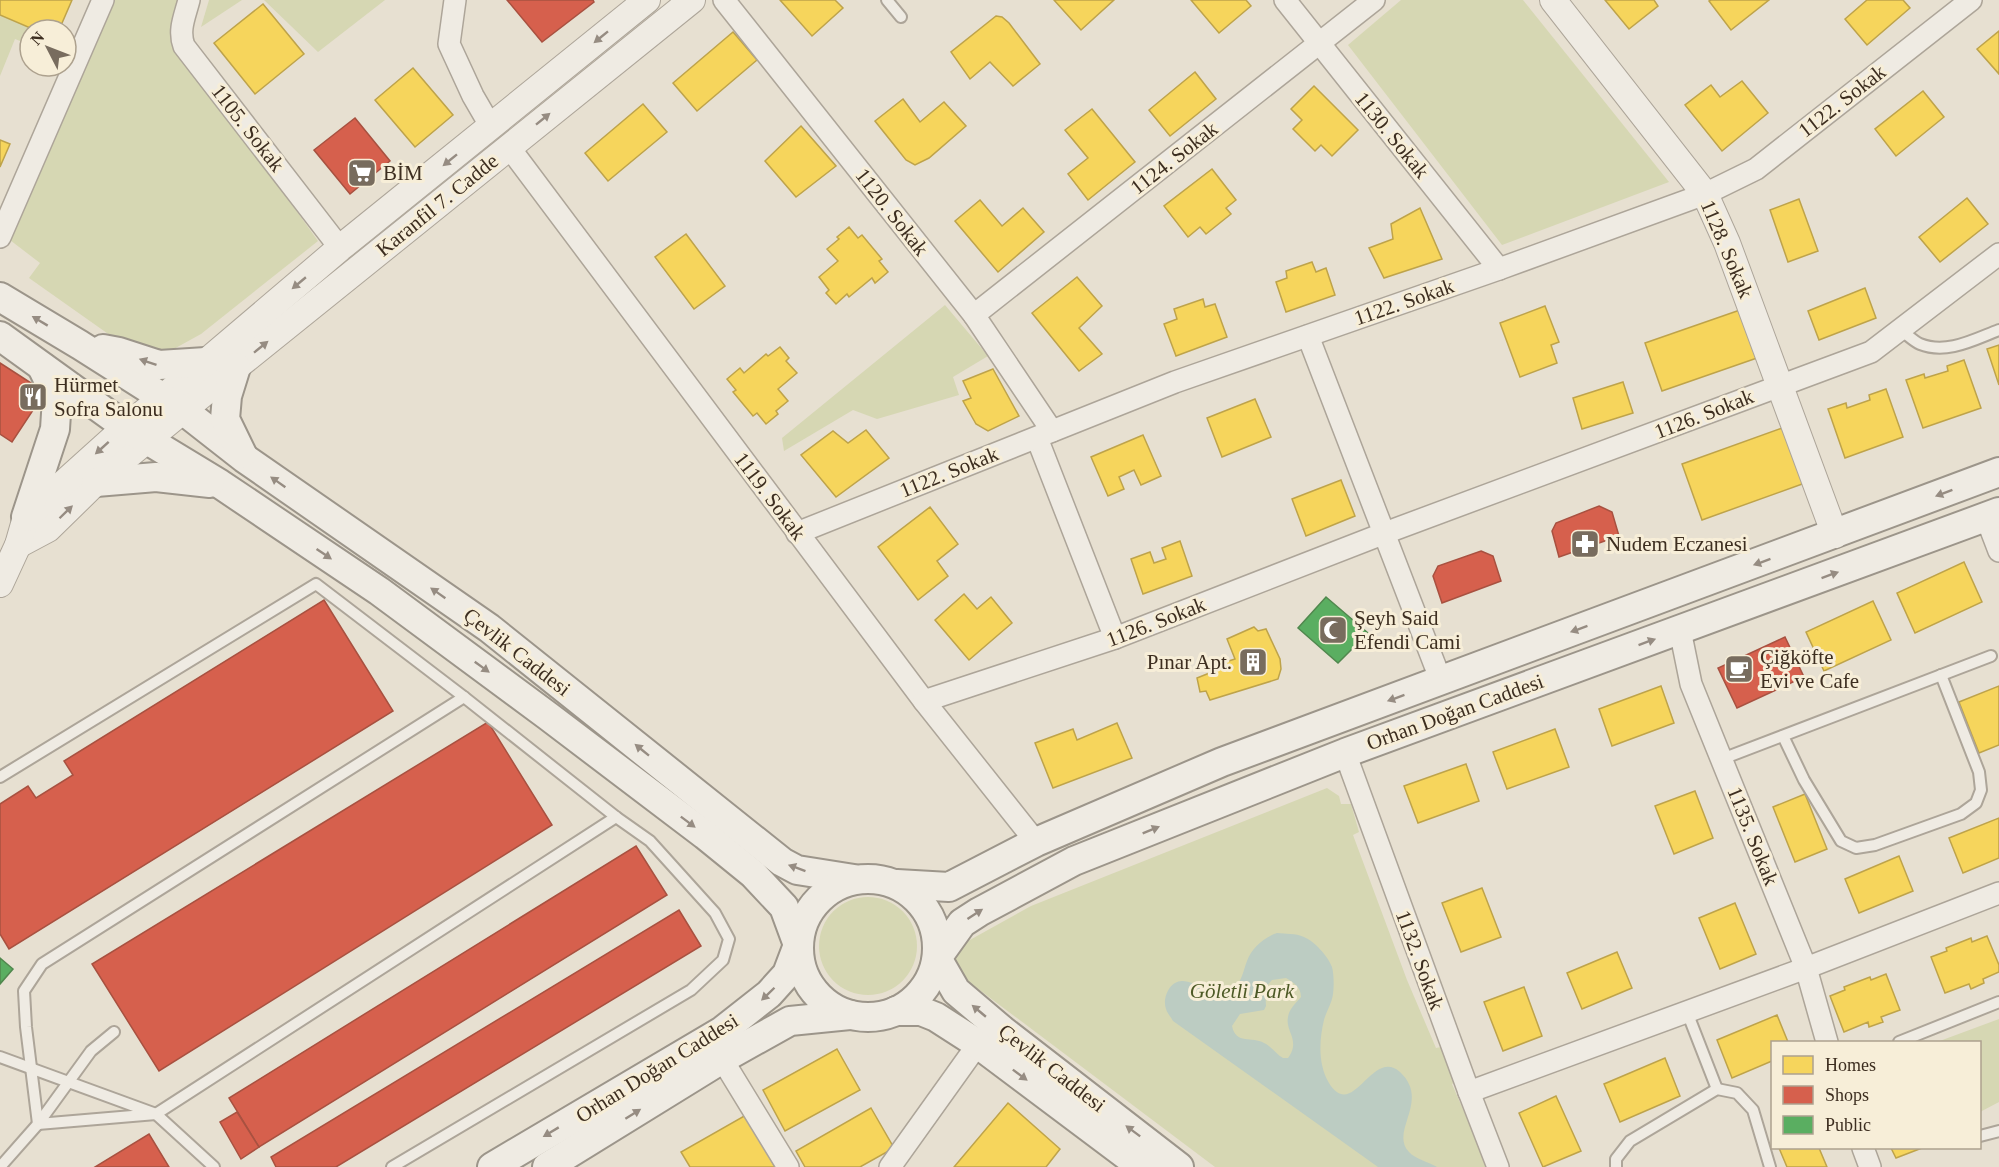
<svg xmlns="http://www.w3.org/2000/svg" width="1999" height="1167" viewBox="0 0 1999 1167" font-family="'Times New Roman',serif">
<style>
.green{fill:#d6d7b3}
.water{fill:#bcccc2;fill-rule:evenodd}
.homes{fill:#f6d55c;stroke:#bea34a;stroke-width:1.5}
.shops{fill:#d6604d;stroke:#a85140;stroke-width:1.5}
.public{fill:#5aae61;stroke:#51884e;stroke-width:1.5}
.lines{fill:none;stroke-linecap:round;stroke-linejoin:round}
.service-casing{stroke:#ada599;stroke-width:14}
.minor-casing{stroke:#ada599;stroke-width:24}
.tertiary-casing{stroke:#ada599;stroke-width:28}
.secondary-casing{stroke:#9c958a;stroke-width:32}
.service{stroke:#efebe3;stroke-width:10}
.minor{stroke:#efebe3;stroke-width:21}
.tertiary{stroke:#efebe3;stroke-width:26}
.secondary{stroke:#efebe3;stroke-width:28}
.oneway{fill:#968c82}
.labels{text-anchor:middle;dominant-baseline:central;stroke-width:6;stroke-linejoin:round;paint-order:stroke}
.street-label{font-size:21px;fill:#3d2e20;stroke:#f7eed8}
.poi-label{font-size:21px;fill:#3d2e20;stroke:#f7eed8;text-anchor:start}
.park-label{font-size:21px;font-style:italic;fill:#4d5a26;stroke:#f7eed8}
</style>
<rect width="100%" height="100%" fill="#e7e0d1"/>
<g class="green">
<path d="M113,0h67l-10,34 148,207 -117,93 -29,16 -34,5 -109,-77 11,-15 -34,-26z"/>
<path d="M209,0h33l-41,27z"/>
<path d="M264,0h121l-67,52z"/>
<path d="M1401,0h122l146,182 -167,63 -154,-200z"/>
<path d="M0,15l35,15h-5v15l-15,-6 -15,37z"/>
<path d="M945,305l43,51 -35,21 6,18 -82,24 -24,-9 -69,41 -2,-13z"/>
<path d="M1327,788l12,8 2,8h10l8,28 -6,3 54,145 29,68 5,-1 13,36 -2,1 36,83h-273l-262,-197 -1,-9 3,-8 13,-12 63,-35z"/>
<circle cx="868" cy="946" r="49"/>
<path d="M1999,1019v83l-19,10v-70h-43z"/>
</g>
<path class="water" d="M1277,933c9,1 18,0 27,4 10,4 24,19 28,30 2,7 2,20 1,27 -1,9 -7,18 -9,26 -5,20 -6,45 5,63 24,39 43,-36 71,-11 31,29 -11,59 9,80 6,7 20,10 28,15h-59l-205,-146c-2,-4 -6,-8 -7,-12 -4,-11 4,-29 17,-28 18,1 28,21 49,8 10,-6 11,-18 15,-28 4,-12 17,-24 30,-28zM1286,978c8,5 15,9 15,19 -5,6 -12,12 -13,20 -3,15 13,23 0,41h-5c-7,-4 -12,-12 -19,-15 -12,-7 -28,2 -32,-17l8,-12 24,-4 2,-4 -1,-18 7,-8z"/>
<g class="homes">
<path d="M0,0h72l-13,30h-24l-35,-15z"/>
<path d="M780,0h55l8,8 -31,28z"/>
<path d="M1054,0h60l-33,30z"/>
<path d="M1191,0h55l5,6 -32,27z"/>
<path d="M1605,0h49l4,6 -29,23z"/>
<path d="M1711,0h58l-38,30 -22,-29z"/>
<path d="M1867,0h36l7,8 -43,37 -22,-26z"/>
<path d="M263,4l41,50 -49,40 -41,-51z"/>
<path d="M996,16l6,1 7,6 31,41 -27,22 -23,-24 -20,17 -19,-27z"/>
<path d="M1999,31v43l-22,-25z"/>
<path d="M733,32l24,28 -60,51 -24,-28z"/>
<path d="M413,68l40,47 -38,32 -40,-47z"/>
<path d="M1195,72l21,27 -46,37 -21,-26z"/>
<path d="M1742,81l26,32 -46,38 -37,-46 26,-20 9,12z"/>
<path d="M1314,86l44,44 -26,26 -11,-11 -6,6 -22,-22 9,-9 -11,-11z"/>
<path d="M1923,91l21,26 -48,39 -21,-27z"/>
<path d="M903,99l17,23 24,-20 22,24 -37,32 -14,7 -9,-5 -31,-39z"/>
<path d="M643,104l24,28 -59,49 -23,-28z"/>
<path d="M1092,109l43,53 -47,38 -20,-26 20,-16 -23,-28z"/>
<path d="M801,126l35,40 -40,31 -31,-36z"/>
<path d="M0,140l10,4 -10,23z"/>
<path d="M1212,169l24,31 -10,8 5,6 -25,20 -6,-7 -12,10 -24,-31z"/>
<path d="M1967,198l21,26 -48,38 -21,-25z"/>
<path d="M1799,199l19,52 -30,11 -18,-52z"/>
<path d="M980,200l22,26 21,-18 21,24 -46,40 -43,-51z"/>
<path d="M1420,208l22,51 -58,19 -15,-30 24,-9 -2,-15z"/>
<path d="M849,227l9,11 4,-3 20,24 -3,2 9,11 -13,11 -3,-5 -23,19 -2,-3 -11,10 -10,-11 3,-3 -10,-13 19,-16 -11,-12 12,-10 -2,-2z"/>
<path d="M686,234l39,52 -31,23 -39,-52z"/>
<path d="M1312,262l4,10 10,-4 9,27 -49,17 -10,-30 11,-4 -1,-7z"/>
<path d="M1077,277l25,29 -23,22 23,26 -23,17 -47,-58z"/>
<path d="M1865,288l11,30 -57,22 -11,-29z"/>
<path d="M1203,299l2,8 10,-3 12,33 -51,19 -12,-32 13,-5 -3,-10z"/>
<path d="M1545,306l14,36 -8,3 6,18 -37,14 -20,-54z"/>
<path d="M1740,310l17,48 -95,33 -17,-48z"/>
<path d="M1999,345v40l-12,-36z"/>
<path d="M780,347l9,11 -3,3 11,12 -19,16 10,12 -12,10 2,3 -12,10 -9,-11 -4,3 -20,-24 3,-2 -9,-11 13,-11 4,5 22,-19 2,2z"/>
<path d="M1964,360l17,48 -58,20 -17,-48 18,-6 1,4 23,-7 -1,-5z"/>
<path d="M993,369l26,47 -31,15 -12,-7 -13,-23 8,-3 -8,-17z"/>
<path d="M1623,382l10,31 -51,16 -9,-31z"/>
<path d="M1886,389l17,48 -58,21 -17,-49 18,-6 1,5 23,-8 -1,-5z"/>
<path d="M1255,399l16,38 -49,20 -15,-39z"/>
<path d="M1785,427l20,56 -103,37 -20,-56z"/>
<path d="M866,430l23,28 -53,39 -35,-42 32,-24 15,12z"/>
<path d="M1143,435l18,41 -20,9 -7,-15 -15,7 5,12 -16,7 -17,-39z"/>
<path d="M1341,480l14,36 -49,20 -14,-37z"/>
<path d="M930,507l28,37 -21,17 11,15 -30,24 -40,-53z"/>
<path d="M1180,541l12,35 -49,18 -12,-35 19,-7 4,11 12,-4 -4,-11z"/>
<path d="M1964,562l18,40 -67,31 -18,-40z"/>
<path d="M964,594l13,15 14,-12 21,26 -43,37 -34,-40z"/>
<path d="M1873,601l18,39 -67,31 -18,-39z"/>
<path d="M1254,627l4,4 8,-2 14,30 1,10 -3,10 -68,21 -4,-9 -6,1 -3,-14 20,-8 -1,-5 19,-6 -8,-20z"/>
<path d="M1661,686l13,37 -62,23 -13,-37z"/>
<path d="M1999,686v59l-20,8 -20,-51z"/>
<path d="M1117,723l15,35 -79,30 -18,-45 38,-14 4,11z"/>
<path d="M1555,729l14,38 -62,22 -14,-37z"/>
<path d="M1466,764l13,37 -61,22 -14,-37z"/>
<path d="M1695,791l18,47 -39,16 -19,-48z"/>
<path d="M1805,794l22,55 -32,13 -22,-55z"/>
<path d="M1999,818v40l-36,15 -14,-35z"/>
<path d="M1899,856l14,35 -54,22 -14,-34z"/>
<path d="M1482,888l19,49 -40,15 -19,-49z"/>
<path d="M1735,903l21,51 -36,15 -21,-51z"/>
<path d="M1987,936l12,29v7l-16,7 1,4 -13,6 -2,-5 -24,9 -14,-36 16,-6 -1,-3 25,-10 1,4z"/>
<path d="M1617,952l15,36 -50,21 -15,-36z"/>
<path d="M1886,974l14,36 -19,7 2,5 -14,5 -1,-5 -24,10 -14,-36 15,-6 -1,-3 26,-10 1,3z"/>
<path d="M1524,987l18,49 -39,15 -19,-49z"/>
<path d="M1777,1015l11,27h-16v19l-40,17 -15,-38z"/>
<path d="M837,1049l23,41 -75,41 -22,-41z"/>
<path d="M1665,1058l15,38 -60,26 -16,-38z"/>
<path d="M1556,1096l25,55 -38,16 -24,-54z"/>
<path d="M1008,1103l52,46 -14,18h-92z"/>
<path d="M871,1108l23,40 -34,19h-55l-9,-16z"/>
<path d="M746,1115l29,52h-85l-9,-15z"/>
<path d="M1779,1148h40l8,19h-40z"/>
<path d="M1891,1148h31l-26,10z"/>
</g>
<g class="shops">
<path d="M507,0h86l1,2 -52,40z"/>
<path d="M355,118l35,43 -40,33 -36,-44z"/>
<path d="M0,363l45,29 -33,50 -12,-8z"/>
<path d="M1599,506l13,6 7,24 -60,21 -7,-26 4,-8z"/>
<path d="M1481,551l12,5 8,25 -59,22 -9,-27 5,-10z"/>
<path d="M324,600l69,111 -384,238 -9,-15v-130l28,-18 8,12 37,-23 -9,-14z"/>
<path d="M1785,637l19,40 -67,31 -19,-40z"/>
<path d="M488,722l64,103 -393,246 -67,-107z"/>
<path d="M636,846l31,49 -408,252 -30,-49z"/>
<path d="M679,910l22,36 -365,221h-60l-5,-10z"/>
<path d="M237,1112l22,35 -18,12 -21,-37z"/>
<path d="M149,1134l20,33h-74z"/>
</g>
<g class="public">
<path d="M1326,597l42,36 -30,30 -40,-35z"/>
<path d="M0,958l13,11 -13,15z"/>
</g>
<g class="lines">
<g class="service-casing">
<g id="service">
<path d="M887,0l14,17"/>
<path d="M1900,330c7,4 13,11 20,14 27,11 55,-5 79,-14"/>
<path d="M1783,736l21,44 37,61 15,7 19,-3 86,-31 15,-11 5,-13 -2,-18 -38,-97"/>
<path d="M1722,759l269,-103"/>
<path d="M0,777l316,-193 148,113 152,120 34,24 65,72 14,26 -6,21 -32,30 -299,177"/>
<path d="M1687,1012l30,77"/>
<path d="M1899,1042l100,-40"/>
<path d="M0,1057l156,57 58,53"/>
<path d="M38,1124l-12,-97 -2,-36 18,-27 422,-267"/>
<path d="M38,1124l118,-10 460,-297"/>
<path d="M1980,1136l19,-5"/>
<path d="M0,1167l38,-43 53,-73 23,-19"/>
<path d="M1616,1167v-8l14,-18 87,-52 20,4 16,17 17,57"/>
</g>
</g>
<g class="minor-casing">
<g id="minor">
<path d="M189,0c-4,16 -11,30 -5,46l156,202"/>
<path d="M455,0l-6,44 24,52 18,31"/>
<path d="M724,0l250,315 78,116"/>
<path d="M1285,0l214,269"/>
<path d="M509,147l415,554 112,141"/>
<path d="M0,237l103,-237"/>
<path d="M974,315l400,-315"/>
<path d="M1308,336l133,345"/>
<path d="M1037,438l78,200"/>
<path d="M1986,517l13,34"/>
<path d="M797,533l378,-151 324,-113 206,-75 51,-25 215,-169"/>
<path d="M1680,630l11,54 115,284 21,74"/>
<path d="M924,701l191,-63 270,-105 486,-181 128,-98"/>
<path d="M1345,753l124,339 29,75"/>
<path d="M722,1059l66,108"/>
<path d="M1469,1092l337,-124 193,-75"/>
<path d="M1863,1148l7,19"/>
<path d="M890,1167l88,-123"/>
</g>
</g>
<g class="tertiary-casing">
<g id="tertiary">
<path d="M1553,0l152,194 22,49 108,292"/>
<path d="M18,545l30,-16 48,-47 118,-97 478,-385"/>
<path d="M0,584l18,-39 8,-28 100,-90 80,-65 134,-114 307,-248"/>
</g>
</g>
<g class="secondary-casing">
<g id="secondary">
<path d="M0,297l80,48 104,66 60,47 245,170 293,234 15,8 57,9"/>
<path d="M0,336l126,91 94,57 159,107 169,125 157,119 48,39 31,33 14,38 -11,29 -18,20 -47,37 -230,136"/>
<path d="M103,349l16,3 40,13 47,-3"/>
<path d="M236,367l-9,29 -2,23 17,35"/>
<path d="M96,482l60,-5 54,6"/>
<path d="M26,517l29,-88 2,-31 -15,-31"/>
<circle cx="868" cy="948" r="69"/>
<path d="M897,884l52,3 87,-45 186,-80 777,-290"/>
<path d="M896,1011h25l15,6 42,27 164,123"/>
<path d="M547,1167l175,-108 68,-38 60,-6"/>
<path d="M1179,1167l-177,-137 -46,-39 -19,-33 25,-35 17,-11 95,-51 271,-108 654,-241"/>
</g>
</g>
<use href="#service" class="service"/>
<use href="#minor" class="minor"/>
<use href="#tertiary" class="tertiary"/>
<use href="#secondary" class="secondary"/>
</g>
<defs><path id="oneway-solid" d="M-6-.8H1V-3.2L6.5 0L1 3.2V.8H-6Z" transform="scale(1.5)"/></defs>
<g class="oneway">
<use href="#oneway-solid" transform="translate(601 37) rotate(141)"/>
<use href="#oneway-solid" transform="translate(543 119) rotate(-39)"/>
<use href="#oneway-solid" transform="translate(450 160) rotate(141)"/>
<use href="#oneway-solid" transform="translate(299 283) rotate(140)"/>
<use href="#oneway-solid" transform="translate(40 321) rotate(-149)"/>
<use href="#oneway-solid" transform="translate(261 347) rotate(-39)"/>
<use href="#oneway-solid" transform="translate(148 362) rotate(-161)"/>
<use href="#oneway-solid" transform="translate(102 448) rotate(138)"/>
<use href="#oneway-solid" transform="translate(278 482) rotate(-145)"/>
<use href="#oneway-solid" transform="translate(1944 493) rotate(159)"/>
<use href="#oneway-solid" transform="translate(66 512) rotate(-44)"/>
<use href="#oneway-solid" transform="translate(324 554) rotate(34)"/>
<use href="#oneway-solid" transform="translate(1762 562) rotate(160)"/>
<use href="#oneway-solid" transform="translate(1830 575) rotate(-20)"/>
<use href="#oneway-solid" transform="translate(438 593) rotate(-145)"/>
<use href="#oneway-solid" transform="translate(1579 629) rotate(160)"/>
<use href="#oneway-solid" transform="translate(1647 642) rotate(-20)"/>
<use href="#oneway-solid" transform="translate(482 667) rotate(36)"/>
<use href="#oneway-solid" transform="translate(1396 698) rotate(160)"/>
<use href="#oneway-solid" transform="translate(642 750) rotate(-141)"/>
<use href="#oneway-solid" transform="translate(688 822) rotate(37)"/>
<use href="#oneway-solid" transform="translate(1151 830) rotate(-22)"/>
<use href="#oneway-solid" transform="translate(797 868) rotate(-160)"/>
<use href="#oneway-solid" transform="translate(975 914) rotate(-33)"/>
<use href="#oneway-solid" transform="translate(768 994) rotate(136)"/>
<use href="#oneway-solid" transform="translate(979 1011) rotate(-140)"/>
<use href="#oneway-solid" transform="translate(1020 1075) rotate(37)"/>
<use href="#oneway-solid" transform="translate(633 1114) rotate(-32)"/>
<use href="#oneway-solid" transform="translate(1133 1131) rotate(-143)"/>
<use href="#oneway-solid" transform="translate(551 1132) rotate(149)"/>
</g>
<defs>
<g id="supermarket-square" transform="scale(1.5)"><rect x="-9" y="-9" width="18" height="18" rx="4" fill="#786c5e" stroke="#f7eed8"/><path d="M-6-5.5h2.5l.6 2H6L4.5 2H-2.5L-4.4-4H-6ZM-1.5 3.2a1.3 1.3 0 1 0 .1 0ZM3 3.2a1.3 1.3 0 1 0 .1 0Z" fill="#fff"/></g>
<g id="restaurant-square" transform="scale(1.5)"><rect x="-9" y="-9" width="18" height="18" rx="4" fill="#786c5e" stroke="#f7eed8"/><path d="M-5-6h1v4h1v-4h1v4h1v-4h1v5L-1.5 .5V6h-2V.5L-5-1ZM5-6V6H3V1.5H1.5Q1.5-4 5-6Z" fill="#fff"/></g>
<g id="pharmacy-square" transform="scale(1.5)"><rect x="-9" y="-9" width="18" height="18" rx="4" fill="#786c5e" stroke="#f7eed8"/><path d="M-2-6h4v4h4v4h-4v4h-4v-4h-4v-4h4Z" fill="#fff"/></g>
<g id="mosque-square" transform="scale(1.5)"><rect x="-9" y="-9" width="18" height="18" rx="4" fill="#786c5e" stroke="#f7eed8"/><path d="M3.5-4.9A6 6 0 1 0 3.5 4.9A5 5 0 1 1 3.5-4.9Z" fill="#fff"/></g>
<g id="building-square" transform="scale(1.5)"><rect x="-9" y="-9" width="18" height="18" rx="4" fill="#786c5e" stroke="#f7eed8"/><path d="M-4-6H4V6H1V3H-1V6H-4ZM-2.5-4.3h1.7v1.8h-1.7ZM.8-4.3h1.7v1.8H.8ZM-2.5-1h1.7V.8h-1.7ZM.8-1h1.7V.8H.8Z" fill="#fff"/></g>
<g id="cafe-square" transform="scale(1.5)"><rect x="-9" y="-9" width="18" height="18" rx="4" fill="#786c5e" stroke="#f7eed8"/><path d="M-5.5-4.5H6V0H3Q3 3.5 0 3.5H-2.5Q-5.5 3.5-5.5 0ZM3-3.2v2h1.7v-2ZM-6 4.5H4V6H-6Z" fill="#fff"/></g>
</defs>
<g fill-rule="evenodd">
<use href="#supermarket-square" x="362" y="173"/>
<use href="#restaurant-square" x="33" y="397"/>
<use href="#pharmacy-square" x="1585" y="544"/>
<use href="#mosque-square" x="1333" y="630"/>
<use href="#building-square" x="1253" y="662"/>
<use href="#cafe-square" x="1739" y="669"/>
</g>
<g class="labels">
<g class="street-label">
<text transform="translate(1842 101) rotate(-38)">1122. Sokak</text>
<text transform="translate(248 128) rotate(52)">1105. Sokak</text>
<text transform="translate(1392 135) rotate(51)">1130. Sokak</text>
<text transform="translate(1174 158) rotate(-38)">1124. Sokak</text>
<text transform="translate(437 205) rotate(-39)">Karanfil 7. Cadde</text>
<text transform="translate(892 212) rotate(52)">1120. Sokak</text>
<text transform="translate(1727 249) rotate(67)">1128. Sokak</text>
<text transform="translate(1404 302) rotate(-19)">1122. Sokak</text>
<text transform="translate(1704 414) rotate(-21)">1126. Sokak</text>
<text transform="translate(949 472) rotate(-22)">1122. Sokak</text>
<text transform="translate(770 496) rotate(53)">1119. Sokak</text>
<text transform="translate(1156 622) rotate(-21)">1126. Sokak</text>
<text transform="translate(517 652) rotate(38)">Çevlik Caddesi</text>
<text transform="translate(1455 712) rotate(-20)">Orhan Doğan Caddesi</text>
<text transform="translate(1753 836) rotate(68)">1135. Sokak</text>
<text transform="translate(1420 960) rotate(70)">1132. Sokak</text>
<text transform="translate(657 1068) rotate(-32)">Orhan Doğan Caddesi</text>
<text transform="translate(1052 1068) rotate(38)">Çevlik Caddesi</text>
</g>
<g class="poi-label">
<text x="383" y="173">BİM</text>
<text x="54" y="385">Hürmet<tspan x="54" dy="24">Sofra Salonu</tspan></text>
<text x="1606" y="544">Nudem Eczanesi</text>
<text x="1354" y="618">Şeyh Said<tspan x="1354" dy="24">Efendi Cami</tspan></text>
<text x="1760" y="657">Çiğköfte<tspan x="1760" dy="24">Evi ve Cafe</tspan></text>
<text x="1232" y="662" text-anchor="end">Pınar Apt.</text>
</g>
<g class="park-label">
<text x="1242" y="991">Göletli Park</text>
</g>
</g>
<rect x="1771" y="1041" width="210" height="108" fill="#f7eed8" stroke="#ada18e" stroke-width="1.5"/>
<rect x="1783" y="1056" width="30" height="18" fill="#f6d55c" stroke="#ada18e" stroke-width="1.5"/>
<text x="1825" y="1071" font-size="18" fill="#3d2e20">Homes</text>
<rect x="1783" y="1086" width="30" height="18" fill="#d6604d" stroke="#ada18e" stroke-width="1.5"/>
<text x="1825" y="1101" font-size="18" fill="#3d2e20">Shops</text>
<rect x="1783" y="1116" width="30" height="18" fill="#5aae61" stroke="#ada18e" stroke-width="1.5"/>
<text x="1825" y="1131" font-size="18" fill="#3d2e20">Public</text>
<g transform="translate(48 48) rotate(312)"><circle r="28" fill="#f7eed8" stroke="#ada18e" stroke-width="1.5"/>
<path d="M0-4.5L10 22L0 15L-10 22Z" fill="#786c5e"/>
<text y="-9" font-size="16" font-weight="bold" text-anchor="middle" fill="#3d2e20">N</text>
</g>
</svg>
